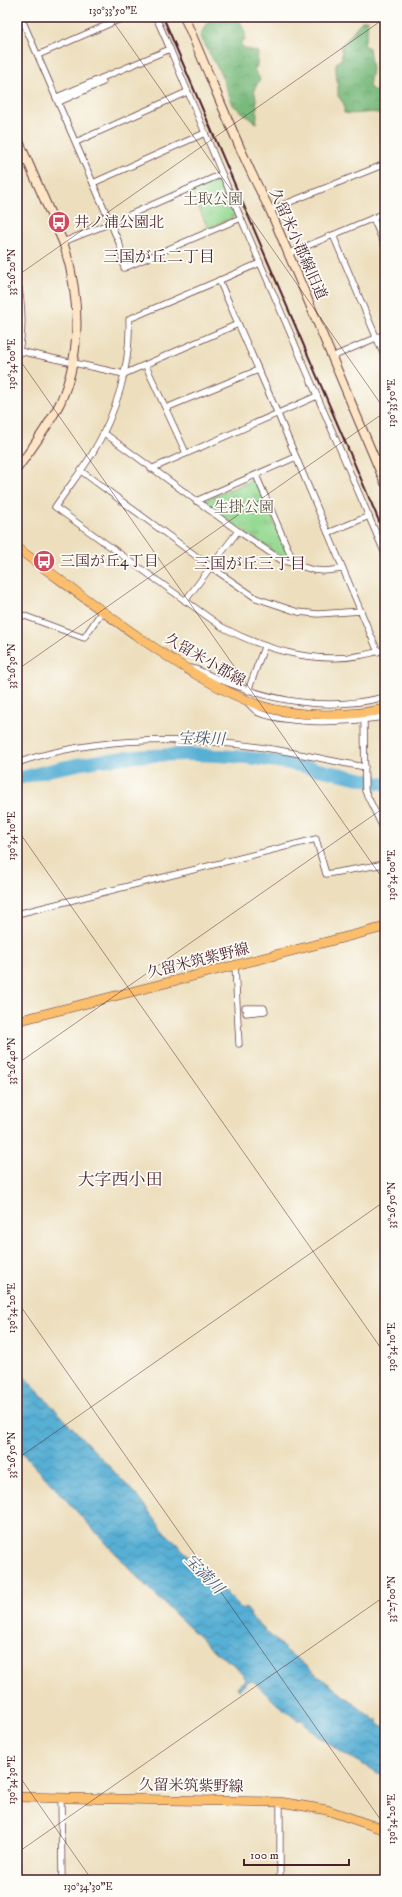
<svg xmlns="http://www.w3.org/2000/svg" width="402" height="1897" viewBox="0 0 402 1897" font-family="'IM FELL DW Pica','Noto Serif JP',serif">
<style>
.grass{fill:url(#grass-tufts);stroke:#707c5e}
.forest{fill:url(#forest-crowns);stroke:#616c54}
.water{fill:url(#water-waves);stroke:#506780}
.lines{fill:none;stroke-linecap:round;stroke-linejoin:round}
.river{stroke:#57afd4;stroke-width:13}
.street-casing{stroke:#623c41;stroke-width:7}
.secondary-casing{stroke:#623c41;stroke-width:10}
.primary-casing{stroke:#623c41;stroke-width:10}
.street{stroke:#fff;stroke-width:5.5}
.secondary{stroke:#fde5c5;stroke-width:8}
.primary{stroke:#fabe6d;stroke-width:9}
.rail{stroke:#4a1f2b;stroke-width:2}
.ticks{fill:none;stroke:#4a1f2b;stroke-width:1;stroke-opacity:0.45}
.labels{text-anchor:middle;dominant-baseline:central;stroke-width:3.5;stroke-linejoin:round;paint-order:stroke}
.park-label{font-size:15px;fill:#60574a;stroke:#fdfcf7}
.poi-label{font-size:15px;fill:#4a1f2b;stroke:#fdfcf7;text-anchor:start}
.street-label{font-size:15px;fill:#4a1f2b;stroke:#fdfcf7}
.neighbourhood-label{font-size:16px;fill:#4a1f2b;stroke:#fdfcf7}
.water-label{font-size:16px;font-style:italic;fill:#4f596f;stroke:#fdfcf7}
.quarter-label{font-size:17px;fill:#4a1f2b;stroke:#fdfcf7}
.neatline{fill:none;stroke:#4a1f2b;stroke-width:1.5}
.ticks-label{font-size:10px;text-anchor:middle;fill:#4a1f2b}
</style>
<defs>
<pattern id="grass-tufts" width="24" height="20" patternUnits="userSpaceOnUse"><rect width="24" height="20" fill="#95d992"/><path d="M3 7l-1-3M5 7V3M7 7l1-3M15 17l-1-3M17 17v-4M19 17l1-3" fill="none" stroke="#82ba7e"/></pattern>
<pattern id="forest-crowns" width="20" height="18" patternUnits="userSpaceOnUse"><rect width="20" height="18" fill="#78b97c"/><path d="M2 6a3 3 0 1 1 6 0M12 15a3 3 0 1 1 6 0" fill="none" stroke="#649666"/></pattern>
<pattern id="water-waves" width="16" height="10" patternUnits="userSpaceOnUse"><rect width="16" height="10" fill="#57afd4"/><path d="M0 5q4-4 8 0t8 0" fill="none" stroke="#4a8eac"/></pattern>
</defs>
<rect width="100%" height="100%" fill="#fdfcf7"/>
<filter id="ink" filterUnits="userSpaceOnUse"><feTurbulence type="fractalNoise" baseFrequency=".025" numOctaves="2"/><feDisplacementMap in="SourceGraphic" scale="8" xChannelSelector="R" yChannelSelector="G"/><feConvolveMatrix kernelMatrix="1 2 1 2 8 2 1 2 1" color-interpolation-filters="sRGB"/></filter>
<filter id="wash" filterUnits="userSpaceOnUse"><feTurbulence type="fractalNoise" baseFrequency=".012" numOctaves="4" result="noise"/><feDisplacementMap in="SourceGraphic" scale="16" xChannelSelector="R" yChannelSelector="G"/><feGaussianBlur stdDeviation="0.9" result="paint"/><feColorMatrix in="noise" values="0 0 0 0 0 0 0 0 0 0 0 0 0 0 0 0 0 1.4 0 .05"/><feComposite in="paint" operator="in"/></filter>
<g filter="url(#wash)">
<rect width="100%" height="100%" fill="#eddfbe"/>
<g class="grass">
<path d="M218,178l4,2 14,34 -2,3 -26,11 -17,-38z"/>
<path d="M252,480l4,1 33,76 -4,2 -80,-55 1,-4z"/>
</g>
<g class="forest">
<path d="M213,17l25,1 7,14v7l-5,5 6,5 12,3 -1,14 -3,4 6,9 -6,11c3,9 4,24 2,33l-23,-18 -13,-33 -20,-36 6,-12z"/>
<path d="M363,20h5l-1,13 -3,12 5,3 3,21 -3,17 5,5 11,-1v25c-15,-6 -26,1 -41,-2v-9l-6,-8c1,-11 -3,-21 -2,-33l6,-5 -1,-13c10,-8 13,-17 22,-25z"/>
</g>
<path class="water" d="M17,1369l122,129 23,31 80,80 3,-2 6,7 -1,2 38,36 88,69 2,-2v4l7,4v50c-29,-17 -62,-32 -83,-57h-5l-20,-16 -24,-23h-4l-10,9 -2,-3 9,-8 -10,-13 -20,-13 -73,-70 -126,-136z"/>
<g class="lines">
<path class="river" d="M17,779c67,-20 140,-28 210,-23 53,3 106,17 158,28"/>
</g>
</g>
<g filter="url(#ink)">
<g class="lines">
<g class="street-casing">
<g id="street">
<path d="M21,17l72,166 112,-50"/>
<path d="M156,17l14,32"/>
<path d="M38,55l87,-38"/>
<path d="M57,97l113,-48 52,125 163,380"/>
<path d="M59,102l44,-20"/>
<path d="M76,142l111,-50"/>
<path d="M17,165l10,-4"/>
<path d="M93,183l27,62 4,23 117,-50"/>
<path d="M270,210l115,-46"/>
<path d="M373,218l12,28"/>
<path d="M333,235l52,123"/>
<path d="M63,242l48,-19 111,-49"/>
<path d="M288,254l97,-41"/>
<path d="M260,263l-131,56c2,47 -13,95 -37,135 -11,18 -25,35 -37,53l167,120c49,26 108,42 163,22"/>
<path d="M17,278c6,27 7,55 0,82"/>
<path d="M219,280l58,132 101,240"/>
<path d="M19,351l105,23 114,-50"/>
<path d="M332,357l53,-23"/>
<path d="M146,366l40,87"/>
<path d="M166,408l92,-38"/>
<path d="M104,433l134,98 43,29 32,10 11,1 19,-2"/>
<path d="M375,460l10,-4"/>
<path d="M151,469l166,-73"/>
<path d="M81,471l130,96 45,31 42,14 20,2 43,-3"/>
<path d="M256,475l39,90"/>
<path d="M196,501l100,-44"/>
<path d="M328,533l41,-17"/>
<path d="M185,601l53,-70"/>
<path d="M17,613l67,25 18,-27"/>
<path d="M190,668l8,2c60,28 121,44 187,27"/>
<path d="M248,691l16,-44"/>
<path d="M248,703c3,3 7,8 11,10 37,13 88,9 126,4"/>
<path d="M364,720l1,71 20,41"/>
<path d="M17,763c80,-28 178,-27 261,-13 29,5 58,12 87,17"/>
<path d="M17,914l299,-75 10,35 59,-10"/>
<path d="M235,966l4,78"/>
<path d="M245,1008h19l1,3 -19,2"/>
<path d="M61,1798l1,82"/>
<path d="M280,1880v-78"/>
</g>
</g>
<g class="secondary-casing">
<g id="secondary">
<path d="M184,17c29,64 53,131 86,193l115,273"/>
<path d="M17,137l46,105c17,52 20,110 -3,161 -12,24 -28,45 -43,66"/>
</g>
</g>
<g class="primary-casing">
<g id="primary">
<path d="M17,548c41,30 81,61 123,90 38,26 77,52 121,68 35,11 88,11 124,3"/>
<path d="M17,1021l368,-94"/>
<path d="M17,1797l263,5 47,8 58,20"/>
</g>
</g>
<use href="#street" class="street"/>
<use href="#secondary" class="secondary"/>
<use href="#primary" class="primary"/>
<path class="rail" d="M163,17l222,518"/>
</g>
</g>
<path class="ticks" d="M110,17l275,393M17,276l368,-258M17,356l368,526M17,670l368,-258M17,829l368,525M17,1064l368,-257M17,1301l368,525M17,1459l368,-258M17,1773l75,107M17,1853l368,-257"/>
<defs>
<g id="bus-disc" transform="scale(1.15)"><circle r="9.5" fill="#d1495b" stroke="#fdfcf7"/><path d="M-5-6H5V4H4V6H2V4H-2V6H-4V4H-5ZM-3.5-4V0h7V-4ZM-3.5 1.2v1.5H-2V1.2ZM2 1.2v1.5H3.5V1.2Z" fill="#fff"/></g>
</defs>
<g fill-rule="evenodd">
<use href="#bus-disc" x="59" y="222"/>
<use href="#bus-disc" x="44" y="561"/>
</g>
<g class="labels">
<g class="park-label">
<text x="213" y="199">土取公園</text>
<text x="244" y="507">生掛公園</text>
</g>
<g class="poi-label">
<text x="74" y="222">井ノ浦公園北</text>
<text x="60" y="561">三国が丘4丁目</text>
</g>
<g class="street-label">
<text transform="translate(298 244) rotate(66)">久留米小郡線旧道</text>
<text transform="translate(205 660) rotate(30)">久留米小郡線</text>
<text transform="translate(198 961) rotate(-14)">久留米筑紫野線</text>
<text transform="translate(191 1786) rotate(1)">久留米筑紫野線</text>
</g>
<g class="neighbourhood-label">
<text x="159" y="257">三国が丘二丁目</text>
<text x="250" y="564">三国が丘三丁目</text>
</g>
<g class="water-label">
<text transform="translate(201 739) rotate(1)">宝珠川</text>
<text transform="translate(204 1574) rotate(46)">宝満川</text>
</g>
<g class="quarter-label">
<text x="120" y="1180">大字西小田</text>
</g>
</g>
<rect width="402" height="1897" fill="none" stroke="#fdfcf7" stroke-width="44"/>
<path d="M244 1859v6h105v-6" fill="none" stroke="#4a1f2b" stroke-width="2"/>
<text x="250" y="1859" font-size="12" fill="#4a1f2b" stroke="#fdfcf7" stroke-width="3" paint-order="stroke">100 m</text>
<rect x="22" y="22" width="358" height="1853" class="neatline"/>
<g class="ticks-label">
<text x="113" y="14">130°33'50"E</text>
<text transform="translate(11 272) rotate(-90)" y="4">33°26'20"N</text>
<text transform="translate(11 364) rotate(-90)" y="4">130°34'00"E</text>
<text transform="translate(391 403) rotate(-90)" y="4">130°33'50"E</text>
<text transform="translate(11 666) rotate(-90)" y="4">33°26'30"N</text>
<text transform="translate(11 836) rotate(-90)" y="4">130°34'10"E</text>
<text transform="translate(391 875) rotate(-90)" y="4">130°34'00"E</text>
<text transform="translate(11 1061) rotate(-90)" y="4">33°26'40"N</text>
<text transform="translate(391 1205) rotate(-90)" y="4">33°26'50"N</text>
<text transform="translate(11 1308) rotate(-90)" y="4">130°34'20"E</text>
<text transform="translate(391 1347) rotate(-90)" y="4">130°34'10"E</text>
<text transform="translate(11 1455) rotate(-90)" y="4">33°26'50"N</text>
<text transform="translate(391 1599) rotate(-90)" y="4">33°27'00"N</text>
<text transform="translate(11 1780) rotate(-90)" y="4">130°34'30"E</text>
<text transform="translate(391 1819) rotate(-90)" y="4">130°34'20"E</text>
<text x="88" y="1890">130°34'30"E</text>
</g>
</svg>
